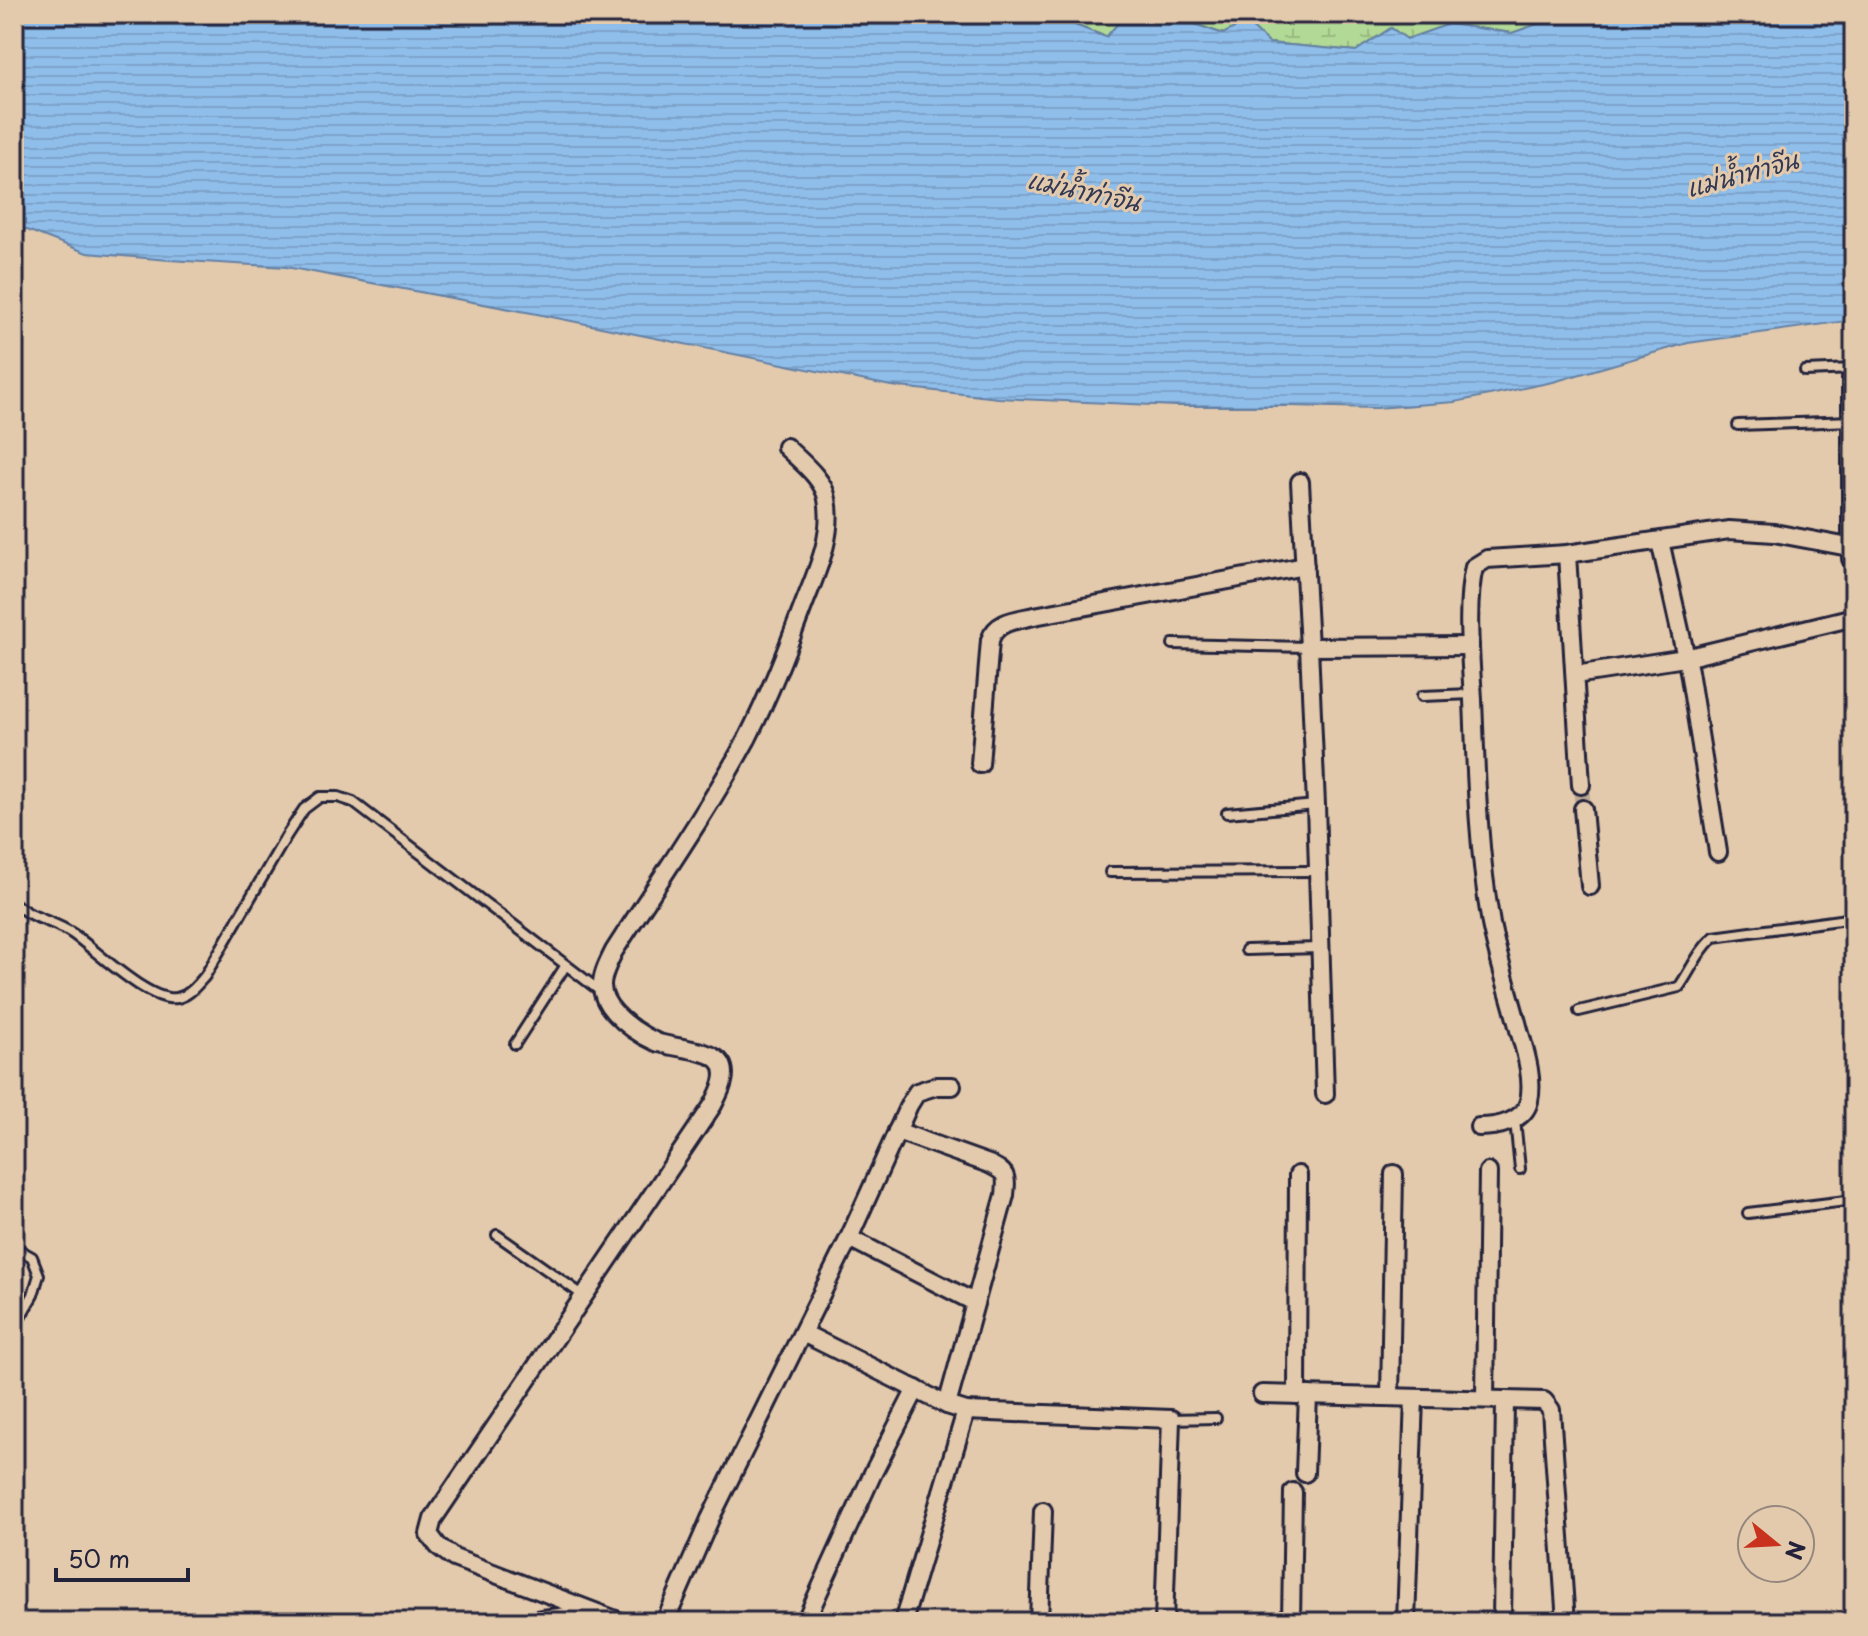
<svg xmlns="http://www.w3.org/2000/svg" width="1868" height="1636" viewBox="0 0 1868 1636" font-family="'Playpen Sans','Playpen Sans Thai',sans-serif">
<style>
.wetland{fill:url(#wetland-marsh);stroke:#6a7e68;stroke-width:2}
.water{fill:url(#water-rules);stroke:#6480a4;stroke-width:2}
.lines{fill:none;stroke-linecap:round;stroke-linejoin:round}
.street-tunnel{stroke:#bda895;stroke-width:16;stroke-dasharray:16 8;stroke-linecap:butt}
.lane-casing{stroke:#22223b;stroke-width:14}
.street-casing{stroke:#22223b;stroke-width:22}
.secondary-casing{stroke:#22223b;stroke-width:28}
.lane{stroke:#e4caac;stroke-width:8}
.street{stroke:#e4caac;stroke-width:16}
.secondary{stroke:#e4caac;stroke-width:22}
.labels{text-anchor:middle;dominant-baseline:central;stroke-width:6;stroke-linejoin:round;paint-order:stroke}
.water-label{font-size:24px;font-style:italic;fill:#323955;stroke:#e4caac}
</style>
<defs>
<pattern id="wetland-marsh" width="20" height="14" patternUnits="userSpaceOnUse" patternTransform="scale(2)"><rect width="20" height="14" fill="#b2d995"/><path d="M1 5h8M5 5V1M11 12h8M15 12V8" fill="none" stroke="#99ba81"/></pattern>
<pattern id="water-rules" width="6" height="5" patternUnits="userSpaceOnUse" patternTransform="scale(2)"><rect width="6" height="5" fill="#90beea"/><path d="M0 2.5h6" fill="none" stroke="#7ca3ca"/></pattern>
</defs>
<rect width="100%" height="100%" fill="#e4caac"/>
<filter id="ink" filterUnits="userSpaceOnUse"><feTurbulence type="fractalNoise" baseFrequency=".0125" numOctaves="2"/><feDisplacementMap in="SourceGraphic" scale="16" xChannelSelector="R" yChannelSelector="G"/><feConvolveMatrix kernelMatrix="1 2 1 2 8 2 1 2 1" color-interpolation-filters="sRGB"/></filter>
<g filter="url(#ink)">
<g class="wetland">
<path d="M1046,14h80l-19,23z"/>
<path d="M1165,14h401l-54,19 -63,-9 -42,15 -16,-11 -35,23 -88,-8 -22,-21 -22,12z"/>
</g>
<path class="water" d="M14,14h1032l60,23 20,-23h39l58,20 23,-12 23,21 87,8 35,-23 16,11 42,-15 63,9 54,-19h288v306l-166,23 -135,39 -98,20 -79,6 -86,-2h-114l-178,-8 -107,-12 -354,-72 -251,-47 -117,-7 -82,-7 -73,-28z"/>
<g class="lines">
<path class="street-tunnel" d="M1581,785l2,24"/>
<g class="lane-casing">
<g id="lane">
<path d="M1805,371l49,-2"/>
<path d="M1738,425l115,-4"/>
<path d="M1173,644l136,3"/>
<path d="M1422,696l50,-2"/>
<path d="M1227,813l89,-8"/>
<path d="M14,844l4,-1"/>
<path d="M1110,872l208,-1"/>
<path d="M14,903c17,16 41,18 59,31 23,16 76,69 104,64 12,-2 20,-13 28,-22l82,-141 17,-26 16,-12h18l15,5 247,189"/>
<path d="M1246,950l75,-2"/>
<path d="M1579,1011l100,-24c12,-17 19,-36 35,-50l140,-19"/>
<path d="M515,1044l51,-79"/>
<path d="M1515,1120l5,49"/>
<path d="M1748,1213l106,-13"/>
<path d="M497,1235l87,61"/>
<path d="M14,1247l18,10 7,18 -6,20 -19,33"/>
<path d="M1171,1419l45,-1"/>
<path d="M526,1622c10,-9 21,-7 34,-9 7,-1 13,-3 20,-6"/>
</g>
</g>
<g class="street-casing">
<g id="street">
<path d="M1300,482l9,165"/>
<path d="M1660,541l29,130 29,181"/>
<path d="M1567,554l14,231"/>
<path d="M1575,675l110,-17 169,-41"/>
<path d="M980,764l10,-124c6,-19 27,-20 44,-24l271,-50"/>
<path d="M1583,809l7,77"/>
<path d="M1325,1094l-9,-289 -7,-158 161,-1"/>
<path d="M1479,1127c18,0 45,-5 50,-26 5,-23 -4,-50 -10,-71 -9,-35 -21,-71 -28,-106 -13,-74 -15,-149 -18,-224 -2,-41 -8,-93 1,-133l13,-8 80,-5 162,-24 45,3 80,15"/>
<path d="M897,1131l92,33c18,9 18,11 16,31l-58,210"/>
<path d="M849,1238l125,64"/>
<path d="M803,1333l144,72 19,6 205,8 -7,203"/>
<path d="M1262,1394l282,7 7,9 15,212"/>
<path d="M1297,1395l1,-220"/>
<path d="M1390,1397l4,-223"/>
<path d="M1485,1399l3,-227"/>
<path d="M1305,1473l3,-78"/>
<path d="M621,1622l-167,-64 -16,-12 -9,-12 4,-15 280,-414c6,-12 16,-29 8,-42 -9,-14 -49,-15 -65,-21 -15,-7 -29,-16 -41,-29 -21,-22 -13,-38 -1,-62 45,-70 93,-139 133,-212 22,-43 40,-90 57,-135 13,-33 30,-69 23,-105 -3,-20 -27,-38 -41,-52"/>
<path d="M665,1622l45,-103 139,-281 60,-133 8,-13 19,-6h16"/>
<path d="M805,1622l68,-149 43,-84"/>
<path d="M903,1622l63,-211"/>
<path d="M1039,1622l4,-111"/>
<path d="M1291,1622l2,-130"/>
<path d="M1406,1622l8,-224"/>
<path d="M1502,1622l3,-222"/>
</g>
</g>
<g class="secondary-casing">
<path id="secondary" d="M1854,379v179"/>
</g>
<use href="#lane" class="lane"/>
<use href="#street" class="street"/>
<use href="#secondary" class="secondary"/>
</g>
</g>
<g class="labels">
<g class="water-label">
<text transform="translate(1742 173) rotate(-15)">แม่น้ำท่าจีน</text>
<text transform="translate(1084 190) rotate(12)">แม่น้ำท่าจีน</text>
</g>
</g>
<rect width="1868" height="1636" fill="none" stroke="#e4caac" stroke-width="48"/>
<rect x="24" y="24" width="1820" height="1588" fill="none" stroke="#22223b" stroke-width="3" filter="url(#ink)"/>
<g transform="translate(1776 1544) rotate(108)"><circle r="38" fill="#e4caac" stroke="#96877f" stroke-width="2"/>
<path d="M0-6L14 30L0 20L-14 30Z" fill="#c8321e"/>
<text y="-12" font-size="22" font-weight="bold" text-anchor="middle" fill="#22223b">N</text>
</g>
<path d="M56 1568v12h132v-12" fill="none" stroke="#22223b" stroke-width="4"/>
<text x="68" y="1568" font-size="24" fill="#22223b" stroke="#e4caac" stroke-width="6" paint-order="stroke">50 m</text>
</svg>
